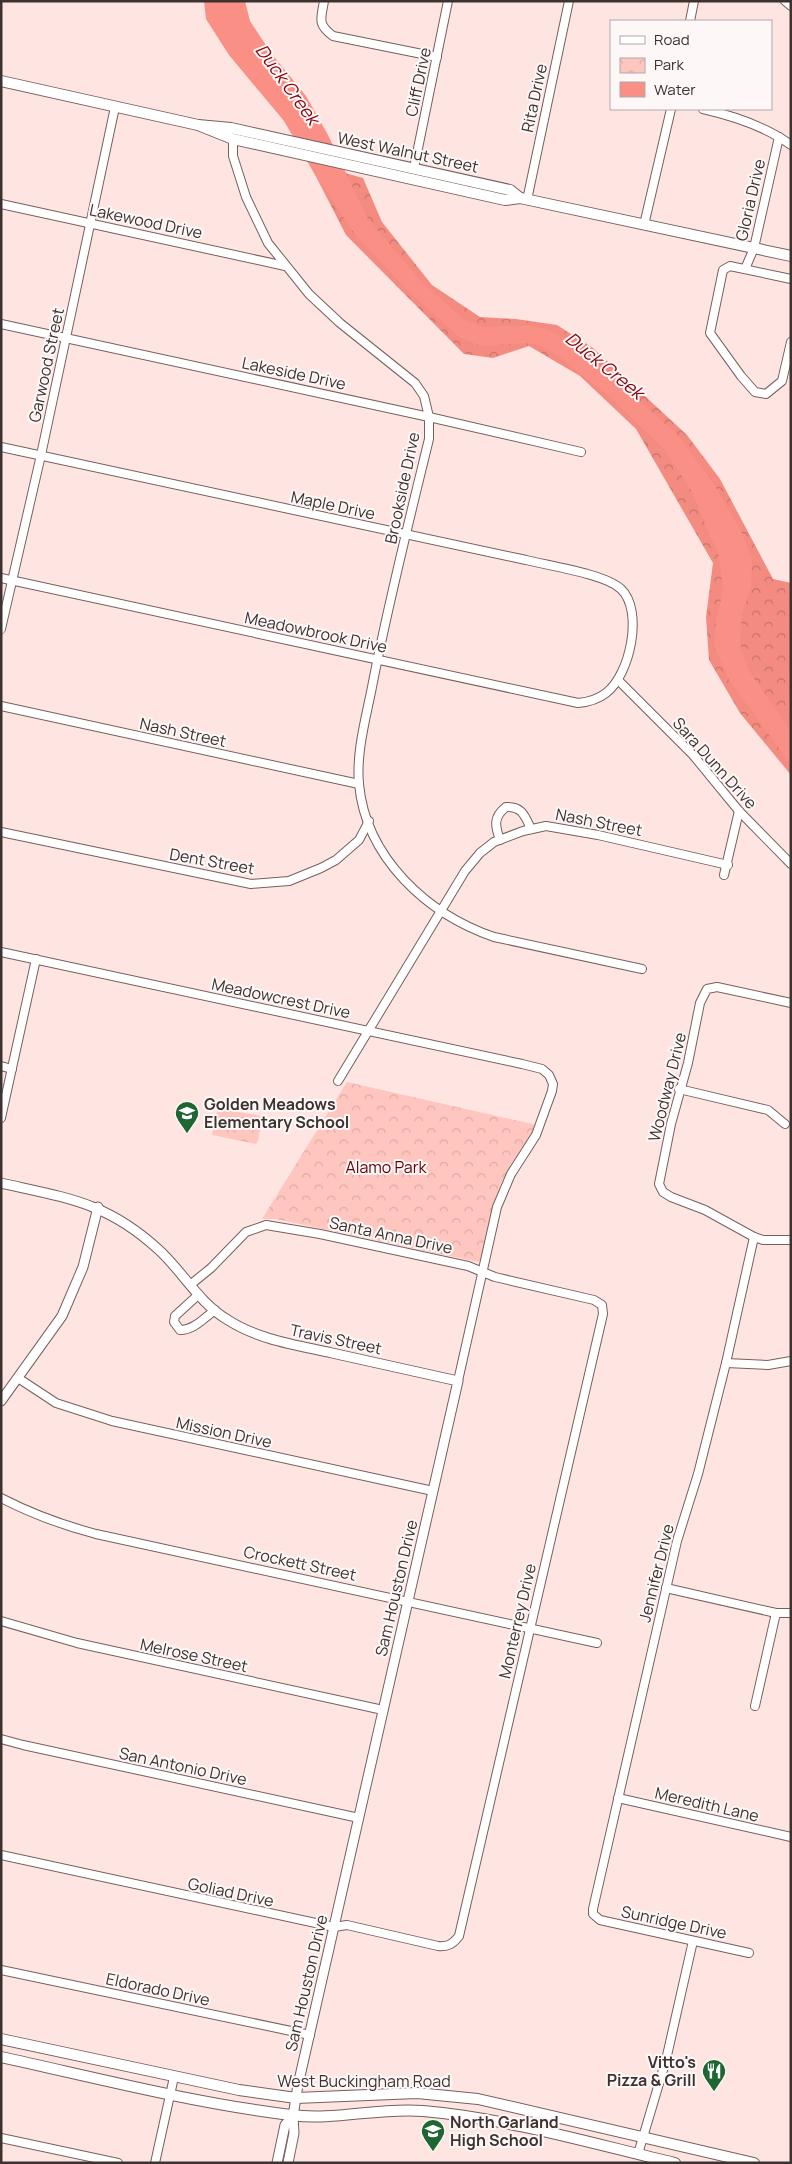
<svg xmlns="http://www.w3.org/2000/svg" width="792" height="2164" viewBox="0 0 792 2164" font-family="Manrope,sans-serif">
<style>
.forest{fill:url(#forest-crowns)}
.park{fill:url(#park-crowns)}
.water{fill:#f98f85}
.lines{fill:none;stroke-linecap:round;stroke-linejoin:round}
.minor-casing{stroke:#76605d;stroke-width:10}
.tertiary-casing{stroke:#76605d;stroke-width:11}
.secondary-casing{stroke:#76605d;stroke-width:12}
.minor{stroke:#fff;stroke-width:8}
.tertiary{stroke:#fff;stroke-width:9}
.secondary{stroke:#fff;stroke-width:10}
.labels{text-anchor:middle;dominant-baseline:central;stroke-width:4;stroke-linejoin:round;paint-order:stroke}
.street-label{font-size:16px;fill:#3c3331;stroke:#fdf8f7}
.poi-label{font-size:16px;font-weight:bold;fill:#3c3331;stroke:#fdf8f7;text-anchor:start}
.park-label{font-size:16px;fill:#600004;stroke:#fdf8f7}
.water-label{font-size:18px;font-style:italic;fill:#88030d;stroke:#fdf8f7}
</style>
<defs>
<pattern id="forest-crowns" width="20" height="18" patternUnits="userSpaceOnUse" patternTransform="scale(1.25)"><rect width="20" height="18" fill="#f48b80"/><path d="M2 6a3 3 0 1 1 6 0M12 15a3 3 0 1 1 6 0" fill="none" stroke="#c77269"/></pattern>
<pattern id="park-crowns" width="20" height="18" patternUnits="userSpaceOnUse" patternTransform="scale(1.25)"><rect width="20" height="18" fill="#ffc6bf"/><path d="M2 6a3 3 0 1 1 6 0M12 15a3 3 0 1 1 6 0" fill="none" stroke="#dbaba5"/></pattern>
</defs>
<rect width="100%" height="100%" fill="#ffe5e2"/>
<path class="forest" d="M309,163l54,15 19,44 50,63 48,32 36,2 41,6 36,23 94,87 33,44 53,100 18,4v192l-51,-62 -31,-53 -3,-43 7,-54 -77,-134 -56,-53 -51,-30 -36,12 -29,-4 -118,-119z"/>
<g class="park">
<path d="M347,1082l190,43 -36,58 -8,22 -12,55 -3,2 -202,-43h-14z"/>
<path d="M221,1109l41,7 -4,25 -2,3 -44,-9 5,-25z"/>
</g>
<path class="water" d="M204,1h41l5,20 21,32 35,43 22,39 40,84 50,59 45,41 22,8 43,-2 20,4 27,15 103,91 32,43 32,55 10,26 -1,28 -9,26 -2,31 9,27 42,60v34l-62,-85 -15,-34 2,-26 7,-29 -4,-35 -27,-64 -28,-43 -53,-51 -50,-40 -20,-12 -15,-3 -44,3 -22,-8 -55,-50 -51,-55 -40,-60 -30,-52 -55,-66 -23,-36z"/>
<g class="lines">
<g class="minor-casing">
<g id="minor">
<path d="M324,1c-3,18 -7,23 9,35l104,21"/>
<path d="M785,1l6,5"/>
<path d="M690,21l4,-20"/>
<path d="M703,109c31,7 62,17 88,36"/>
<path d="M233,139v17l13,41 22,46 41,51 31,29 75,60 9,13 5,21v22c-20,82 -41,165 -57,248 -6,31 -16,65 -13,97 7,74 68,130 135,153l148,32"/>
<path d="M414,168l34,-167"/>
<path d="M527,200l42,-199"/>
<path d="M1,204l284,62"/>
<path d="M644,225l27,-116"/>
<path d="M745,269l9,-21 25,-111"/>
<path d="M791,279l-61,-13 -7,4 -13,63 31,43 14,16 11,2 16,-13 9,-39"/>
<path d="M1,324l428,93 152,35"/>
<path d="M1,447l525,113c24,6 79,14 95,29 23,22 9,86 -15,104 -9,7 -17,9 -28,10l-577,-125"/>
<path d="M1,629l40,-174 74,-348"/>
<path d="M618,680l75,75 46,56 52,53"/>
<path d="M1,706l358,78"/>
<path d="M1,832l250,52 38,-3 32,-13 15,-8 23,-20 10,-19"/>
<path d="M500,840c-5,-14 -7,-23 6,-33 16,-1 19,9 25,22"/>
<path d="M724,875l15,-64"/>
<path d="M1,952l521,112 20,5 7,6 4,9 -1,7 -16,44 -25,39 -14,33 -39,174"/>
<path d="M791,1003l-74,-16 -10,2 -7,14 -12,60 -17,61 -12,60 4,8 8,5 34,13 49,27 9,3h28"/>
<path d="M1,1066l11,3"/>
<path d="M338,1081l127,-210 15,-18 14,-11 29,-11 23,-5 52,9 130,30"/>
<path d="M679,1089l89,21 17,14"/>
<path d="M1,1118l35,-159"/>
<path d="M198,1295l-23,21 -1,6 6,8c14,0 24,-12 35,-20"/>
<path d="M726,1363l42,2 23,-4"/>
<path d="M18,1378l38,25 56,18 321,70"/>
<path d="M1,1498c31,16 61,27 95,36l501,109"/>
<path d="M666,1588l110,25h15"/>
<path d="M1,1621l76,22 306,67"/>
<path d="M755,1706l21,-93"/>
<path d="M1,1739l22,6 336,73"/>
<path d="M618,1798l173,39"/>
<path d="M1,1855l333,72 13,-2 91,21c10,1 15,-2 21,-10l144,-622 -1,-9 -8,-5 -99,-23 -27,-11 -148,-32 -54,-9 -20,7 -35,36 -21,17"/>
<path d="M749,1953l-149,-33 -7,-6v-5l84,-368 21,-67 28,-111 28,-126"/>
<path d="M1,1970l309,65"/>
<path d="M1,2138l117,25"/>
<path d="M638,2154l28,-94 27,-119"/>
<path d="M155,2163l19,-86"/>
</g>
</g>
<g class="tertiary-casing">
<g id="tertiary">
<path d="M1,1183c66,15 106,19 158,67 24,22 40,53 69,70 31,20 68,25 104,33 42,9 84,19 126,28l-160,704 -5,31 1,17 -6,30"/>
<path d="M1,1401l61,-85 21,-49 15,-60"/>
<path d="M277,2163l8,-38 8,-9"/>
</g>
</g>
<g class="secondary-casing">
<g id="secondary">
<path d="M1,81l197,44 33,3 279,62 10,8"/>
<path d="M198,125l35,14 272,61 15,-2 271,58"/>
<path d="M1,2039l238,51 57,8 121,-5 61,6 276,64"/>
<path d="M1,2057c96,21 192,46 290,58 44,6 88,-8 132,-4 83,7 171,33 252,52"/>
</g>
</g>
<use href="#minor" class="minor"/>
<use href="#tertiary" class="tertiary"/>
<use href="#secondary" class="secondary"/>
</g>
<defs>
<g id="school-pin" transform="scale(1.25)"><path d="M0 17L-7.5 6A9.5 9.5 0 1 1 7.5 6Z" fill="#1e6632" stroke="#fdf8f7"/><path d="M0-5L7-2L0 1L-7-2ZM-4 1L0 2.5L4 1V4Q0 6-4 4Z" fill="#fff"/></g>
<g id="restaurant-pin" transform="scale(1.25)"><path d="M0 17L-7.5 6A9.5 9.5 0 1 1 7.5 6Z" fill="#1e6632" stroke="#fdf8f7"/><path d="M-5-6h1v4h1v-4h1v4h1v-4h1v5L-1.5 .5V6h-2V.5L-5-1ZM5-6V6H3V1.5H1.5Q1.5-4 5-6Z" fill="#fff"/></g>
</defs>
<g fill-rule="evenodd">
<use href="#school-pin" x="187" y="1113"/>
<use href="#restaurant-pin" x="714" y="2071"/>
<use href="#school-pin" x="433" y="2131"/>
</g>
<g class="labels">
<g class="street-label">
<text transform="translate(418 82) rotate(-78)">Cliff Drive</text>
<text transform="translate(534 98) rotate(-78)">Rita Drive</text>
<text transform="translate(408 152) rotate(12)">West Walnut Street</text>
<text transform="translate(750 200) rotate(-77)">Gloria Drive</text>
<text transform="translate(146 221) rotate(12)">Lakewood Drive</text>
<text transform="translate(46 365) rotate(-78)">Garwood Street</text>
<text transform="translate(294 373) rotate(12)">Lakeside Drive</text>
<text transform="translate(402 488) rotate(-78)">Brookside Drive</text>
<text transform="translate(333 505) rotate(12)">Maple Drive</text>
<text transform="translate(316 632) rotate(12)">Meadowbrook Drive</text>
<text transform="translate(183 732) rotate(12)">Nash Street</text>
<text transform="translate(715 763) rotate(48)">Sara Dunn Drive</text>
<text transform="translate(599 822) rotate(11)">Nash Street</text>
<text transform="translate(212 861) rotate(10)">Dent Street</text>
<text transform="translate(281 998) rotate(12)">Meadowcrest Drive</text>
<text transform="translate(667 1087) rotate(-76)">Woodway Drive</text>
<text transform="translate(391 1235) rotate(12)">Santa Anna Drive</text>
<text transform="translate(336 1339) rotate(12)">Travis Street</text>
<text transform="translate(224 1432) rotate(12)">Mission Drive</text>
<text transform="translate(300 1563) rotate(12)">Crockett Street</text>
<text transform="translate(656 1573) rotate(-76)">Jennifer Drive</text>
<text transform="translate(396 1588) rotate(-77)">Sam Houston Drive</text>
<text transform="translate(517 1621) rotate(-77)">Monterrey Drive</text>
<text transform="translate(194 1655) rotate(12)">Melrose Street</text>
<text transform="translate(183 1766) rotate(12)">San Antonio Drive</text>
<text transform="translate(707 1804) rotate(13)">Meredith Lane</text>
<text transform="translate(231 1892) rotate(12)">Goliad Drive</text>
<text transform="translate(674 1922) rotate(12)">Sunridge Drive</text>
<text transform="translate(306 1983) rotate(-77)">Sam Houston Drive</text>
<text transform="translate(158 1989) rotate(12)">Eldorado Drive</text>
<text x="364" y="2081">West Buckingham Road</text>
</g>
<g class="poi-label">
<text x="204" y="1104">Golden Meadows<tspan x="204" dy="18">Elementary School</tspan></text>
<text x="696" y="2062" text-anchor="end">Vitto's<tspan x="696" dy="18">Pizza &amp; Grill</tspan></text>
<text x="450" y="2122">North Garland<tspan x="450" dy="18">High School</tspan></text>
</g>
<g class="park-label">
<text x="386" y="1167">Alamo Park</text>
</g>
<g class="water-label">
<text transform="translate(288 84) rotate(54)">Duck Creek</text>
<text transform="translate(605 365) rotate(39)">Duck Creek</text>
</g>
</g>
<rect width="792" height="2164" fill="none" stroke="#3c3331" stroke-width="5"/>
<rect x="610" y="20" width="162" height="90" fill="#fdf8f7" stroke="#b0a9a8"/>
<rect x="620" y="36" width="25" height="8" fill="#ffffff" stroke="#b0a9a8"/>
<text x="654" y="45" font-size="15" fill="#3c3331">Road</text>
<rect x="620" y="58" width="25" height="15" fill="url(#park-crowns)" stroke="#b0a9a8"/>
<text x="654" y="70" font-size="15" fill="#3c3331">Park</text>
<rect x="620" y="82" width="25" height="15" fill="#f98f85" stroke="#b0a9a8"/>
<text x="654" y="95" font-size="15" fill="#3c3331">Water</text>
</svg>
